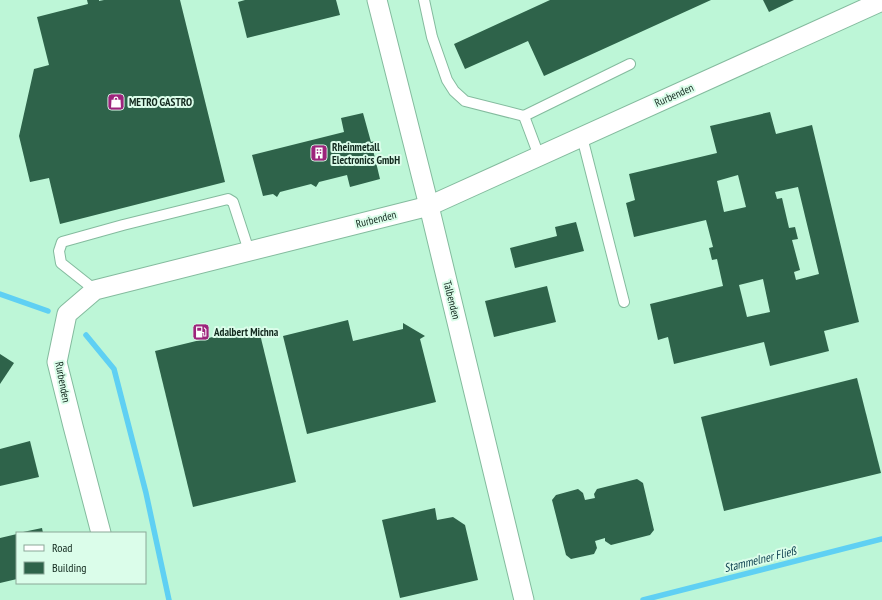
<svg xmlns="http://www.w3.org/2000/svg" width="882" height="600" viewBox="0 0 882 600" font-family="'PT Sans Narrow',sans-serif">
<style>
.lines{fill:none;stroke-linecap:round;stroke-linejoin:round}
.stream{stroke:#5fd0f3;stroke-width:5.5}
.building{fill:#2e634a;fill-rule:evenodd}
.service-casing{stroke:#84bb9e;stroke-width:12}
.minor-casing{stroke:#84bb9e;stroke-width:21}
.service{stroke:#fff;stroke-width:10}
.minor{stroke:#fff;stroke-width:19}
.labels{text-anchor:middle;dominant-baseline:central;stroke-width:4;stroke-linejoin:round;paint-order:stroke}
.street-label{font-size:11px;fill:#12291e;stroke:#dbfdea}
.poi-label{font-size:11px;font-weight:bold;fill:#12291e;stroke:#dbfdea;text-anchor:start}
.water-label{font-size:12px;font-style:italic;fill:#114352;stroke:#dbfdea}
</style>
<rect width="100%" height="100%" fill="#bdf6d7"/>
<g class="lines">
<g class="stream">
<path d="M0,294l48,17"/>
<path d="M86,335l28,34 32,124 23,107"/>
<path d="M643,600l239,-61"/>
</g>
</g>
<g class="building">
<path d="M87,0h12v1l5,-1h76l45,182 -165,42 -11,-46 -19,4 -11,-46 15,-67 15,-4 -12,-48 51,-13z"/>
<path d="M245,0h91l4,15 -93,23 -9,-36z"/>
<path d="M550,0h161l-167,76 -16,-35 -63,28 -11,-25z"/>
<path d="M763,0h31l-25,12z"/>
<path d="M770,112l6,22 36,-9 47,197 -35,9 5,20 -59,15 -6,-24 -90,22 -6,-27 -10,3 -8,-36 73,-18 -6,-27 -5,1 -3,-12 4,-1 -7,-27 -72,17 -8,-34 9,-3 -6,-26 88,-21 -7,-27zM738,175l8,32 -22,5 -7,-31zM798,187l21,87 -23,6 -2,-8 6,-2 -8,-30 6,-1 -3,-12 -6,1 -7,-30 -5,1 -2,-7zM763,279l7,33 -23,5 -8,-32z"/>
<path d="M363,113l8,29 5,-1 2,7 -5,2 7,29 -30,8 -3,-12 -28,7 -3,5 -5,-3 -31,8 -3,5 -4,-3 -10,2 -11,-41 92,-23 -3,-14z"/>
<path d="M576,222l8,29 -69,17 -5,-20 47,-12 -2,-9z"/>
<path d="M547,286l9,36 -62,15 -9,-36z"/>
<path d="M348,320l5,21 50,-12v-6l22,13 -5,3 16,63 -129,32 -24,-98z"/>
<path d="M258,326l38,156 -103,25 -38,-156z"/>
<path d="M0,354l14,9 -14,21z"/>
<path d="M857,378l24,95 -157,38 -23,-94z"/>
<path d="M30,441l9,36 -39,9v-37z"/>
<path d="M637,479l6,4 11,47 -4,5 -39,10 -6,-4v-3l-10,3 2,7 -3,6 -23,5 -5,-4 -14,-55 4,-5 22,-6 5,4 2,7 10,-2 -1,-4 3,-5z"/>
<path d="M435,508l2,12 16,-3 12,8 13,55 -78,18 -18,-78z"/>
<path d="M42,528l1,5h-20v-1z"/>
<path d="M17,534v45l-17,4v-45z"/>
</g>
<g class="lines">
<g class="service-casing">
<g id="service">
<path d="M424,0l8,37 15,43 7,11 11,10 59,15 106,-52"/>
<path d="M524,116l15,40"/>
<path d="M582,137l42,165"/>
<path d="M95,290l-34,-27 -2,-12 3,-9 61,-17 105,-26 5,3 16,49"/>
</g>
</g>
<g class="minor-casing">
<g id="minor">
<path d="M377,0l52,206 95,394"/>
<path d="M101,533l-28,-107 -16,-64 10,-48 28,-24 334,-84 453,-205"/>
</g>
</g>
<use href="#service" class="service"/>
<use href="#minor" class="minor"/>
</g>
<defs>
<g id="shop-square" transform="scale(0.9)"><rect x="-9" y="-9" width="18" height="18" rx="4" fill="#9d247c" stroke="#dbfdea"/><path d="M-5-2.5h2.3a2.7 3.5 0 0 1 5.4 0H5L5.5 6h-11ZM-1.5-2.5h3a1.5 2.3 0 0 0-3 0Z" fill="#fff"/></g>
<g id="building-square" transform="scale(0.9)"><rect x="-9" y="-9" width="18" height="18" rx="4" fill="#9d247c" stroke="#dbfdea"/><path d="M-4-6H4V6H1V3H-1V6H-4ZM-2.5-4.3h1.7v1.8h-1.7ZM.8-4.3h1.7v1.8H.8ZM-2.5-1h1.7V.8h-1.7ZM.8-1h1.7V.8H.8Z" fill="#fff"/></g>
<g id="fuel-square" transform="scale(0.9)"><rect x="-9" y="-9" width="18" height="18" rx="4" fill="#9d247c" stroke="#dbfdea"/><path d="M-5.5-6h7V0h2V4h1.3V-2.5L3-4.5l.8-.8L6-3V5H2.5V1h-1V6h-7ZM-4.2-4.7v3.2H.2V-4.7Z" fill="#fff"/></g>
</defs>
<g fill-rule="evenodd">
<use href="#shop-square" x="116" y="102"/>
<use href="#building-square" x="319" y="153"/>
<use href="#fuel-square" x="201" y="332"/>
</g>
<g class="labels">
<g class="street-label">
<text transform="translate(674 95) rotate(-24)">Rurbenden</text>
<text transform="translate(376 219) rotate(-14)">Rurbenden</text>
<text transform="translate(452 300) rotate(76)">Talbenden</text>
<text transform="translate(63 382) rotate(79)">Rurbenden</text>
</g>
<g class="poi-label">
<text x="129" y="102">METRO GASTRO</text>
<text x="332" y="147">Rheinmetall<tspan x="332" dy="13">Electronics GmbH</tspan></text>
<text x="214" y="332">Adalbert Michna</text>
</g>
<g class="water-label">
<text transform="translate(760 559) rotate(-14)">Stammelner Fließ</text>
</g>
</g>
<rect x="16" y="532" width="130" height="52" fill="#dbfdea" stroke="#8ba898"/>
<rect x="24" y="545" width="20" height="6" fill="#ffffff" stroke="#8ba898"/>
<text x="52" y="552" font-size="12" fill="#12291e">Road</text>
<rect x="24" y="562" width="20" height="12" fill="#2e634a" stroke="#8ba898"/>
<text x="52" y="572" font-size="12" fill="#12291e">Building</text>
</svg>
